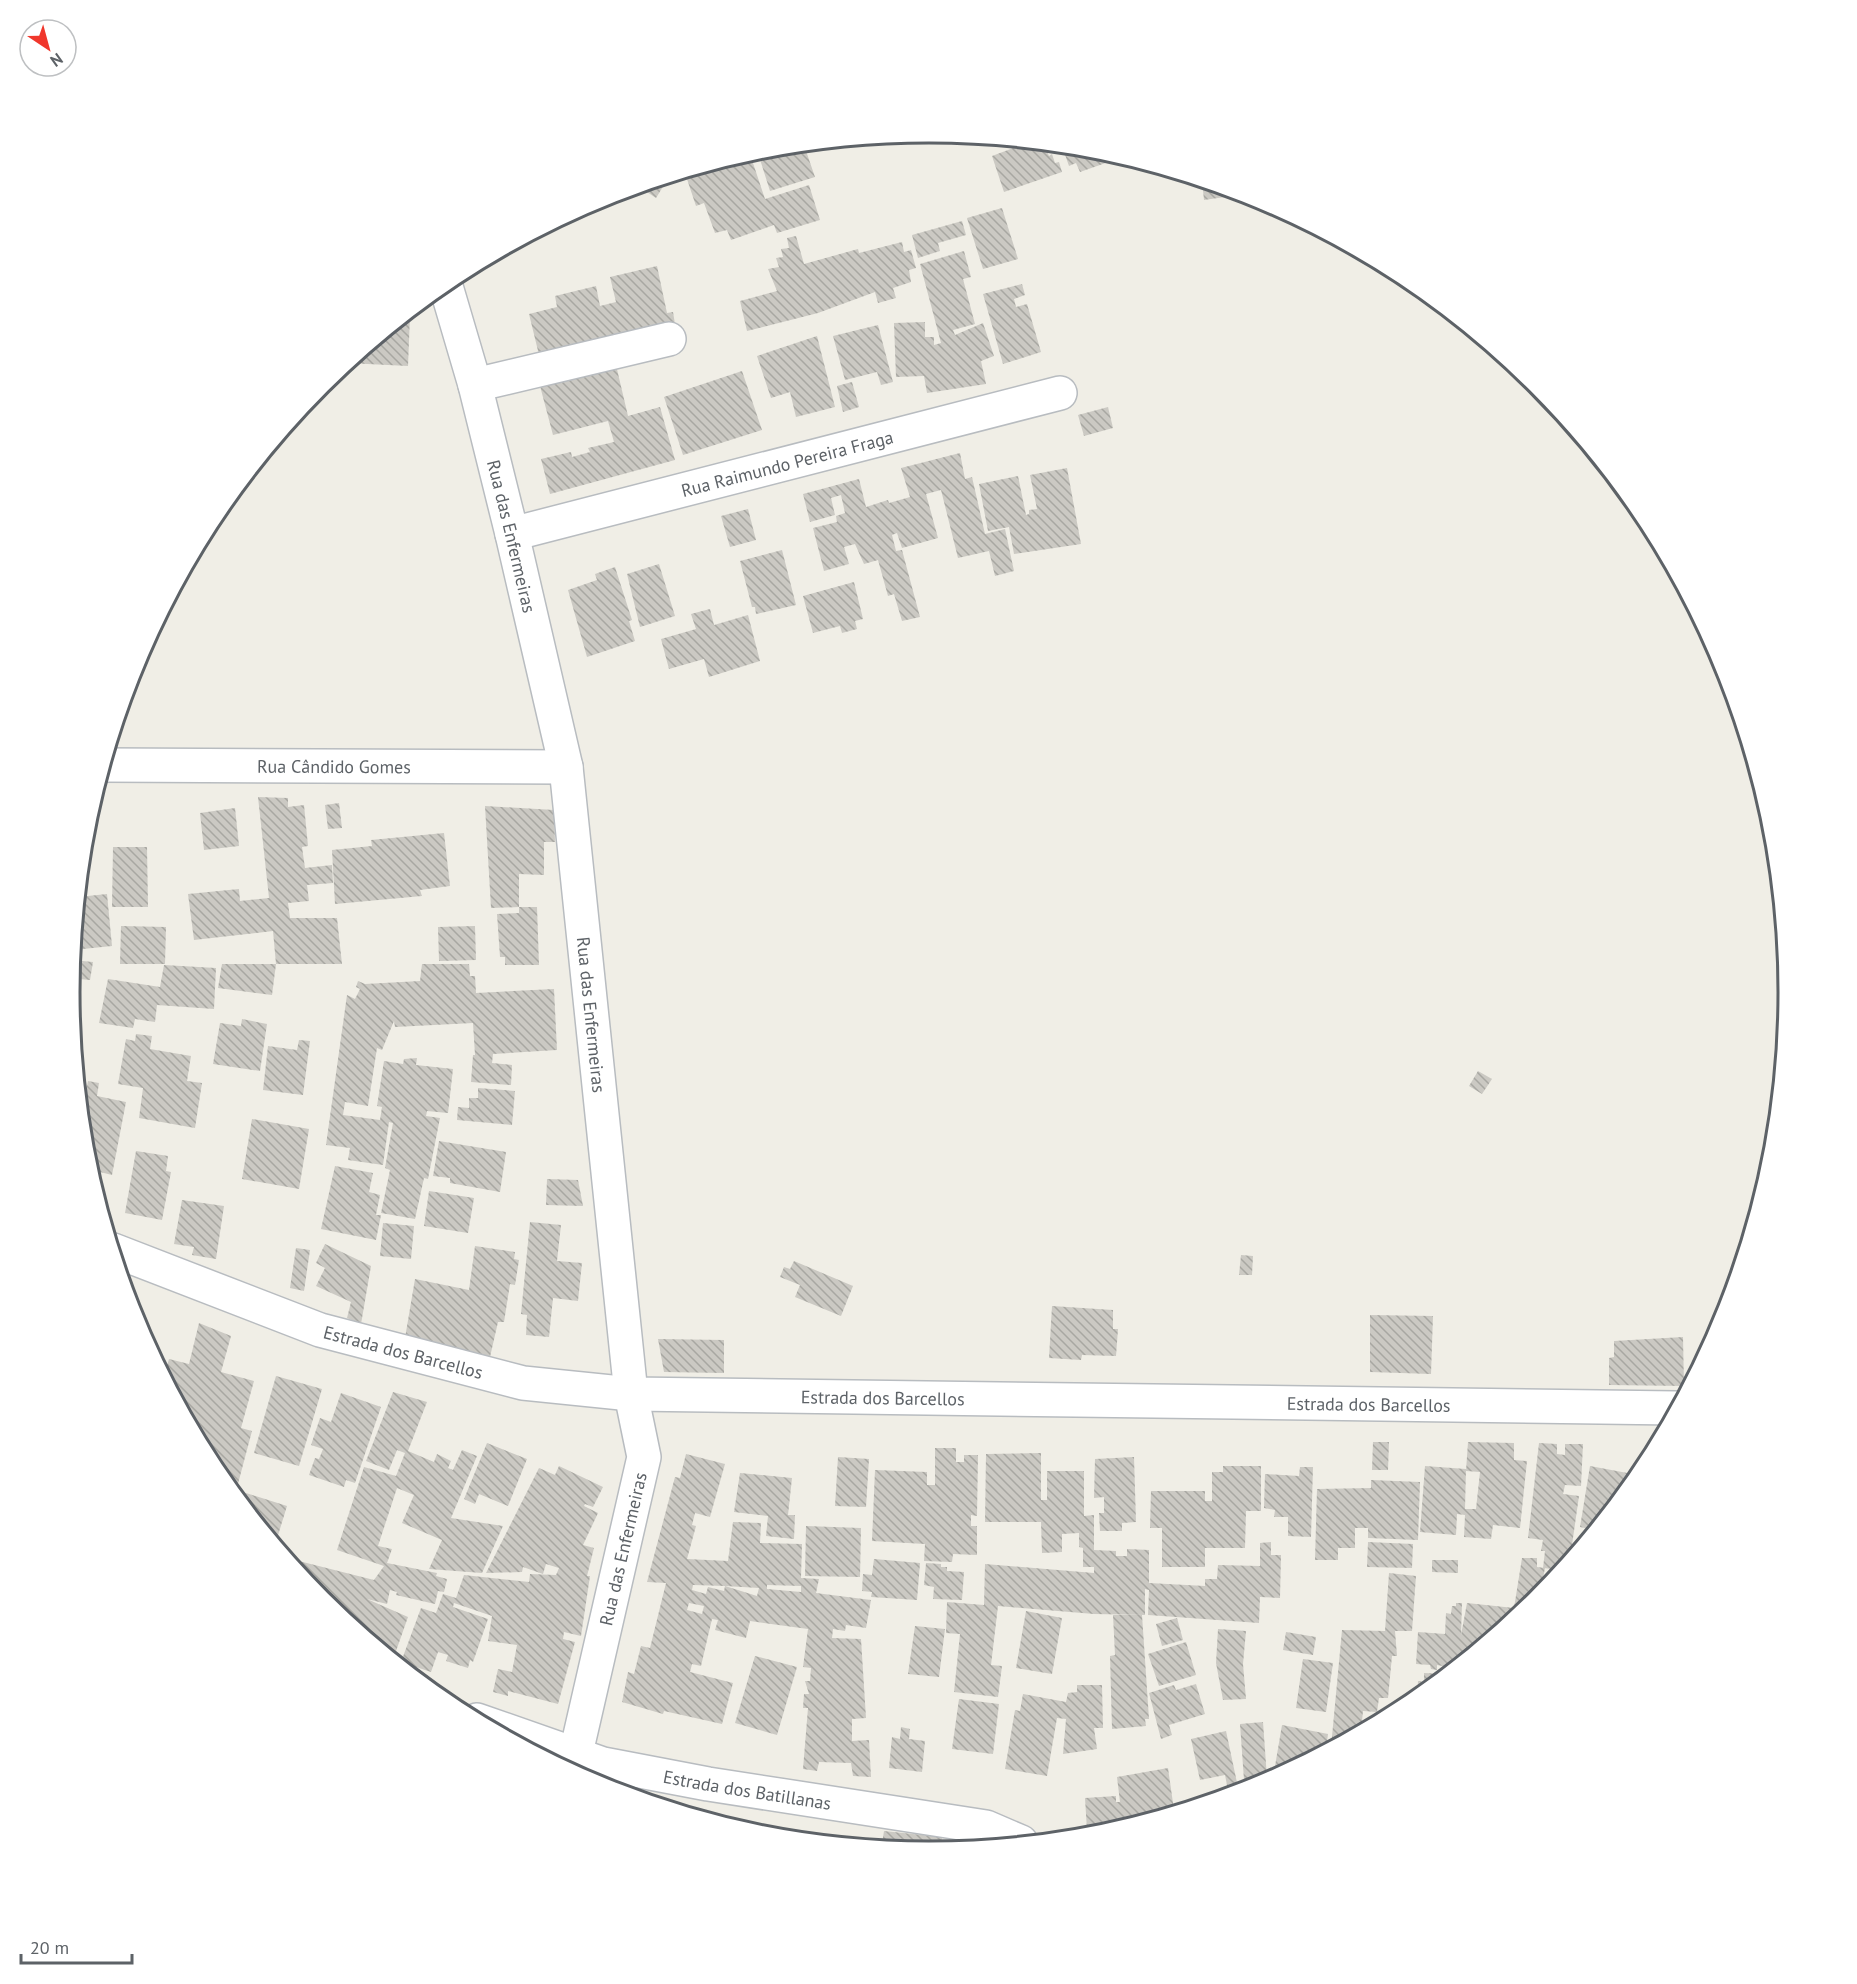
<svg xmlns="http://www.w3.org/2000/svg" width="1857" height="1984" viewBox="0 0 1857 1984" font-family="'PT Sans',sans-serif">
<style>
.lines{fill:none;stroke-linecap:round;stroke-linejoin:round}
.stream{stroke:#a7dbff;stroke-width:10}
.building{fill:url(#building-back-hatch);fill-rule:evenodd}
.minor-casing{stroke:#b8bcc0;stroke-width:36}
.minor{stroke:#fff;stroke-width:33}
.labels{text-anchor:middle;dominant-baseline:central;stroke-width:6;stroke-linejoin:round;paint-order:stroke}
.street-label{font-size:18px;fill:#5d6267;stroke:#fff}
.rim{fill:none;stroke:#5d6267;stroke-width:3}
</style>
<defs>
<pattern id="building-back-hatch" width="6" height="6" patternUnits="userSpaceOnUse" patternTransform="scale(1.5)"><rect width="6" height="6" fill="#cbc9c3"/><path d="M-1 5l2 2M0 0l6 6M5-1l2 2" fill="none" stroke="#a8a7a2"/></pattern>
</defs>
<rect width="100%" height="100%" fill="#f0eee6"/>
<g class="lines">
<path class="stream" d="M582,208l9,-3 3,-4"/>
</g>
<g class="building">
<path d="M1029,142l15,2 5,12 3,-2 3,9 4,-1 3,10 -58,20 -12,-36z"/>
<path d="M822,143l-17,5 10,29 -45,14 -13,-41z"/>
<path d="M1062,146l35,3 18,6 2,4 -37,13 -4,-9 -7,3z"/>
<path d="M751,157l14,42 44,-14 11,35 -43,13 -3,-8 -43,15 -4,-10 -12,3 -11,-30 -8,3 -9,-27z"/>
<path d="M669,177l-13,21 -18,-12z"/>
<path d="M1202,181l7,2 37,11 -42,6z"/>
<path d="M1002,208l16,51 -35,10 -16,-51z"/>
<path d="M962,221l4,14 -28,8 2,8 -22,7 -6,-23z"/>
<path d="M796,236l8,28 54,-15 1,4 43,-11 2,10 7,-2 5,18 -7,2 2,12 -18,6 3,10 -18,5 -3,-11 -57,21 -71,18 -7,-30 37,-10 -9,-22 11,-2 -3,-9 7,-1 -2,-8 8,-1 -2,-10z"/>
<path d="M964,251l7,26 -8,2 12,45 -22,6 2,5 28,-12 11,33 -13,5 5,23 -59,9 -3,-17 -28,1 -2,-54 31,-1v15h9v8l7,-2 -21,-79z"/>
<path d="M657,266l10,47 6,-1 4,24 -136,27 -12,-49 28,-7 -2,-11 41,-10 4,20 16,-4 -6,-25z"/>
<path d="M1022,284l3,11 -11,4 2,8 11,-3 14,48 -38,12 -20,-70z"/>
<path d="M404,316h6l-2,50 -61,-3z"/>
<path d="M878,325l15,57 -12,3 -4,-13 -32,8 -12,-44z"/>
<path d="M817,336l18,71 -39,10 -6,-25 -19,6 -14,-42z"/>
<path d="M616,365l12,51 32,-9 15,53 -125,34 -9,-35 30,-7 1,5 18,-5 -2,-4 26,-6 -6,-21 -55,14 -13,-49z"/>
<path d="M742,371l20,59 -79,25 -19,-58z"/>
<path d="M852,382l7,25 -16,5 -6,-26z"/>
<path d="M1108,407l5,21 -29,8 -6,-21z"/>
<path d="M960,453l5,26 7,-2 13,57 20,-5 9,42 -19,5 -6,-25 -31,7 -17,-68 -15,4 12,44 -36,10 -5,-15 -5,2 4,16 6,-1 18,67 -18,4 -8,-27 -6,2 -10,-36 -14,4 -9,-20 -11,3 5,17 -25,7 -11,-43 24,-6 -1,-6 9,-3 -4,-18 -10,3 4,17 -25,7 -7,-28 56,-15 7,28 22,-7 1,3 21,-6 -9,-29z"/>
<path d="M1067,468l14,76 -67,10 -5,-27 -21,4 -9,-47 39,-8 8,39 3,-1v-4l8,-1 -7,-34z"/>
<path d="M748,509l8,31 -26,7 -9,-31z"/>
<path d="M782,550l14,55 -40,9 -1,-7h-3l-12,-46z"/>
<path d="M659,564l16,52 -35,11 -13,-53z"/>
<path d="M615,567l17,53 -3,1 6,20 -48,16 -19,-67 29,-10 -2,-6z"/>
<path d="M854,582l9,37 -8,2 2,8 -15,4 -2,-7 -27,7 -10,-37z"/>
<path d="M710,609l4,16 34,-10 12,46 -51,16 -5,-18 -35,10 -8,-30 35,-10 -5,-15z"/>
<path d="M258,797l30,1v9l16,-2 4,41 -6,1 3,21 27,-3 1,18 -26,2 2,16 -21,2 2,15h47l5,46h-66l-3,-33 -79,9 -6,-46 51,-5 1,12 29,-3z"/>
<path d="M339,803l3,25 -14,1 -3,-24z"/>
<path d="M485,806l69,4 1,32h-11v33l-25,-1v33l-28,1z"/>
<path d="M235,808l4,38 -35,4 -4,-37z"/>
<path d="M444,833l6,53 -30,4 2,6 -87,8 -3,-54 40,-4 -1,-6z"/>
<path d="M113,847h34l1,60h-36z"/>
<path d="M107,894l5,52 -39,4 5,-53z"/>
<path d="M519,907h18l2,58h-34v-8h-5l-3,-43 22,-1z"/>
<path d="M121,926l45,1 -1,37h-45z"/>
<path d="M475,926l1,34 -37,1 -1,-34z"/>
<path d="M72,960l21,2 -3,18 -11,-1 -4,31 -4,-1 -2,-17z"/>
<path d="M222,964h54l-4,31 -54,-7z"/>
<path d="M422,964h47l1,12h5l1,17 78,-4 3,61 -64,4 -1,9 20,2 -1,20 -40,-3 2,-27h2l-2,-32 -78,4 -1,-6 -12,29 -5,-2 -9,58 -23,-4 -2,13 37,5 2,-13 -5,-1 7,-45 19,3 1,-5 13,-1 -1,7 37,4 -5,44 -21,-2 -1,5 14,2 -12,61 -4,-1 -9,41 -34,-6 9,-43 -5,-2 8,-45 -4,-1 -6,43 -35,-5 2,-12 -24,-3 21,-150 8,4 5,-10 -4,-2 2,-6 7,3 55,-3z"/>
<path d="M164,965l52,3 -2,41 -57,-4 -2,17 -20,-3 -2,9 -34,-5 9,-44 52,8z"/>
<path d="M242,1019l25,5 -7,47 -47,-7 7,-41 21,3z"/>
<path d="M136,1034l16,2 -2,13 41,7 -4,25 15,2 -7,45 -56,-10 4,-30 -25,-4 8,-45 9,2z"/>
<path d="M299,1040l11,1 -7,54 -40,-5 5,-44 29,4z"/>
<path d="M1478,1071l14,8 -10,15 -13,-8z"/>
<path d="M88,1081l11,2 -2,13 29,6 -14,73 -24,-6 -3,-10 -4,-44z"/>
<path d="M478,1088l37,3 -3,34 -55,-5 1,-13 11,1v-10h9z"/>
<path d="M252,1119l57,10 -10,60 -57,-10z"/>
<path d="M439,1141l67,11 -6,40 -50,-9v-5l-17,-2z"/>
<path d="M136,1151l32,5 -2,15 5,1 -9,48 -37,-7z"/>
<path d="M335,1166l38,7 -4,19 11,3 -4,20h5l-5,25 -55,-11z"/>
<path d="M547,1179l31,1 5,26 -37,-1z"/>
<path d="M429,1191l45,7 -6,35 -44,-7z"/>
<path d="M182,1200l42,6 -8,53 -24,-4 2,-8 -20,-3z"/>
<path d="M530,1222l31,3 -4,36 25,2 -4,38 -25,-3 -4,39 -23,-2 1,-20 -6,-1z"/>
<path d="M383,1223l31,3 -3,33 -31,-3z"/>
<path d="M325,1244l46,22 -10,58 -14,-6 4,-16 -35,-16 9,-18 -9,-5z"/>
<path d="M475,1246l40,6 -1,7 5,1 -4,25 -5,-1 -6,38h-6l-8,35 -85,-19 10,-59 54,11z"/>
<path d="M296,1248l14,2 -6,41 -14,-3z"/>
<path d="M1241,1255l12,1 -1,19h-13z"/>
<path d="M794,1261l59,25 -12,30 -46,-19 5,-12 -20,-8 4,-10 6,2z"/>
<path d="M1052,1306l61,4v19h5l-2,27 -34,-1 -1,5 -32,-2z"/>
<path d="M1370,1315l63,1 -2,58 -61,-2z"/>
<path d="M199,1323l32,13 -10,36 33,9 -13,47 11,3 -17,64 -21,-26 -50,-93 5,-17 20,5z"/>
<path d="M1683,1337l1,49 -75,-1v-27l5,-1v-16z"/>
<path d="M658,1339l66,1v33l-60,-1z"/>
<path d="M276,1376l46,13 -23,77 -45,-13z"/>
<path d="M393,1392l34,10 -19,49 26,11 3,-8 14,7 -3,7 5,2 9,-20 15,6 -26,62 52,8 -21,47 -53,-4 13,-29 -40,-17 12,-28 -17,-7 -19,58 14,3 -5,14 50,10 -1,3 11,3 -3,13 -6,-1 -3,13 -39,-9 1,-3 -7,-2 -3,14 -20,-5 41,18 -13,37 -17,-7 -57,-47 -34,-42 87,22 10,-14 -47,-16 27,-83 32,9 9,-23 -8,-3 -8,20 -23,-9z"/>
<path d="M341,1393l40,14 -26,76 -9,-3 -2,7 -35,-12 6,-17 4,1 4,-10 -12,-4 9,-27 11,4z"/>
<path d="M1373,1442h16l-1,28h-16z"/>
<path d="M1468,1442l46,1v17l13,1 -7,67 -27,-3 -2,14 -27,-2 1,-22 -8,-1 -1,21 -36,-3 5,-66 41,3 -1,40h11l4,-37 -14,-1z"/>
<path d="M487,1443l40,16 -19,47 -29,-12 -4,10 -11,-5z"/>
<path d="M1539,1443l18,1v10l8,1v-11h18l-2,42 -16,-1 -2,9 16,2 -9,63 -9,11 -18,-2 2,-17h-4l2,-11 -15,-2z"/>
<path d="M935,1448h21v14h8v-7h14l-1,61 -6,-1v11h6v29l-24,-1 -1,8 -28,-1 1,-17 -53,-3 3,-71 52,2v13h8z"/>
<path d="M1041,1453v47h6v-29h37v45l10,-1v35l22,1v5h11v-7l22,1v33l56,3v-7h12l1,-14 42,1v-23l11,-1v13h10l-1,43 -20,-1 -1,26 -111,-8 1,-25 -4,-1v26l-51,-1 -96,-8 -7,59 11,1 -4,31 -44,-5 6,-58 -14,-1 1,-31 37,3 1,-41 109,9v-6h-11v-19l-4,-1v-14l-17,1v18l-20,1 -1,-31h-56l1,-68z"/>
<path d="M686,1454l39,10 -15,53 -15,-4 -3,12 4,1 -9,33 41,2 5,-39 28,1 -1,20 42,1 -1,34 18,1 -3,14 55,7 -5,28 -20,-3 -1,6 -12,-2 -1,9 29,1 5,79 -14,1v22l17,-1 2,37 -18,-1 -2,-13 -32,-1 -2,9 -14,-2 5,-61h-5l1,-14h5l-4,-13h5l1,-13 -8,-1 5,-38 -58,-8 -4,17 -31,-8 3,-10 -6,-1 -11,47 -9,-2 -2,8 43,11 -11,41 -58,-13 -1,3 -41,-12 6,-30 6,2 7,-28 9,2 16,-65 -19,-1 28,-105 5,1zM693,1585l32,1 -1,5 -16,-4 -2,7 -14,-4zM767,1585l34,1v6l-34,-3zM725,1586l34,2 -2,8zM689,1603l15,3 -2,8 -15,-4z"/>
<path d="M838,1457l31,2 -3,48 -31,-1z"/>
<path d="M1134,1457l2,65 -14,1v8h-22l-1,-18h5v-16l-10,1 1,-39z"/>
<path d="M559,1466l44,21 -10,20 -8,-3 -1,2 14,7 -15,32 11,3 -7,28h3l-9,60 -17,-4 -1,7 12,3 -17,62 -50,-13v5l-15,-4 5,-23 14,3 5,-27 -29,-4 4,-25 -38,-13 -1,4 35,12 -15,43 -3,-2 -2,8 -22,-7 2,-6 -10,-3 -7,20 -30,-10 20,-54 15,5 7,-19 13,4 8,-23 65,7 1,-8 26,1 3,-7 -13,-4 -3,10 -20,-7 -1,5 -36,1 53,-105 16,7z"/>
<path d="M1223,1466h38v45h-15l-1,37h-40v19h-43v-39h-12l1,-37h54v10h7v-29h11z"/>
<path d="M1590,1466l48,9 -44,55 -14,-3z"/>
<path d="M1300,1467h13l-2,70 -23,-1v-19h-14l1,-7 -11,-2 1,-34 34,2z"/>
<path d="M740,1473l52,5 -4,37h7l-1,24 -28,-3 2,-20 -34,-4z"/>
<path d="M1371,1480l49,2 -2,58 -50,-2v-10h-13v20h-17v12h-23l2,-71 54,-1z"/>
<path d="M246,1493l41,13 -12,39 -33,-41z"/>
<path d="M806,1526l55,2 -1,49 -55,-1z"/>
<path d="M1368,1542l45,2 -1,24 -45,-1z"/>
<path d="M1522,1558h15v9l8,1 -4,20h5l-10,12 -83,68 -16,-3v5l-6,-1 -1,-4 -14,-1 2,-32 27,2 1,-21 5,1 1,-8h4v-3h6l-1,32 6,-32 47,5z"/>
<path d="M874,1559l46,4 -3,37 -46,-3 1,-5 -10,-1 1,-17 9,1z"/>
<path d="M1432,1560h26v13l-26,-1z"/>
<path d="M926,1563l15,1v3h6v4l17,1 -2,28 -29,-1 1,-12 -10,-2z"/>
<path d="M1389,1573l27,3 -4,55h-17l2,25h-5l-4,42h-9l-2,14 -14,-1 -2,20 -30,16 11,-117 43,1z"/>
<path d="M1026,1611l36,7 -10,56 -36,-6z"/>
<path d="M1113,1615h29l7,104h-4l1,7 -34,3 -2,-73 5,-1z"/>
<path d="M1177,1618l6,22 -21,6 -6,-22z"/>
<path d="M915,1626l30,3 -6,48 -31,-3z"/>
<path d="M1218,1629l28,2 -3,33 3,35 -23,1 -7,-37z"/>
<path d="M1286,1632l30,5 -3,18 -30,-5z"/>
<path d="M1186,1642l10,33 -37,11 -11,-32z"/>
<path d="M755,1656l42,11 -20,68 -42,-12z"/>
<path d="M1303,1659l30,4 -7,49 -30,-4z"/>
<path d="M1424,1673l21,1 -28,24 1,-17 6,1z"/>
<path d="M1196,1684l9,30 -36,11 3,10 -11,4 -12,-46 25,-8 2,5z"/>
<path d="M1077,1685h25l1,43h-9l3,21 -34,5 3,-35 -9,-1 -10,58 -42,-7 10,-59 5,1 3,-17 43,8 2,-9 9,-1z"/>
<path d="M959,1699l40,5 -6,50 -41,-5z"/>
<path d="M1263,1722l4,56 -23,2 -4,-56z"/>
<path d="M1282,1725l46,9 -2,15 -53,29z"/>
<path d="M901,1727l9,2 -1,10 16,2 -3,31 -33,-4 3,-31 8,2z"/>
<path d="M1226,1731l13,61 -10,3 -4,-20 -25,5 -9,-41z"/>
<path d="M1168,1768l6,42h-13v5l-17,6 -57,9 -2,-32 31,-2v6h4l-3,-25z"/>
<path d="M884,1831l58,6 -1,13 -73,-4 14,-2z"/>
<path d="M820,1836l30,4v4l-30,-3z"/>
</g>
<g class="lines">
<g class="minor-casing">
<g id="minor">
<path id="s1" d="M445,283l30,102 37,149 54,233 65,627 13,63 -68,296"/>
<path d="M475,385l194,-46"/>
<path id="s2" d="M512,534l548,-141"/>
<path id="s3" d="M103,765l463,2"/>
<path id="s4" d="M113,1250l207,80 203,53 108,11 1045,14"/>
<path id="s5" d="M477,1720l126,44 105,20 278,43 35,15"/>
</g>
</g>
<use href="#minor" class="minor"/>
</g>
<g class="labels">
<g class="street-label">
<text stroke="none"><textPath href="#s2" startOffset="284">Rua Raimundo Pereira Fraga</textPath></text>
<text stroke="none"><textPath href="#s1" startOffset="262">Rua das Enfermeiras</textPath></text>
<text stroke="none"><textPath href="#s3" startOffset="231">Rua Cândido Gomes</textPath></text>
<text stroke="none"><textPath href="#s1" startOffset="748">Rua das Enfermeiras</textPath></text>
<text stroke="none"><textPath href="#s4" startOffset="308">Estrada dos Barcellos</textPath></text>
<text stroke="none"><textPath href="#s4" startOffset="792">Estrada dos Barcellos</textPath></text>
<text stroke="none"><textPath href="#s4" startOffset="1278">Estrada dos Barcellos</textPath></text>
<text transform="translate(623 1549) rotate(-77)">Rua das Enfermeiras</text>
<text stroke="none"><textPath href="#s5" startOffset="280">Estrada dos Batillanas</textPath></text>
</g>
</g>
<path d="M0 0H1857V1984H0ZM80 992a849 849 0 1 1 1698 0a849 849 0 1 1-1698 0Z" fill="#fff" fill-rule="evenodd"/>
<path class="rim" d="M80 992a849 849 0 1 1 1698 0a849 849 0 1 1-1698 0Z"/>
<g transform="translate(48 48) rotate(144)"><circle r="28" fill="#ffffff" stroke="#bec0c2" stroke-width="1.5"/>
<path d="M0-4.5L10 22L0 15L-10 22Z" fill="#f0372c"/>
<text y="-9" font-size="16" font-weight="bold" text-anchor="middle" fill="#5d6267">N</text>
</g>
<path d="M21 1954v9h111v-9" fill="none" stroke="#5d6267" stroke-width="3"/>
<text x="30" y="1954" font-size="18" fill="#5d6267" stroke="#ffffff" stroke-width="4.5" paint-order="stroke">20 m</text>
</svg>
